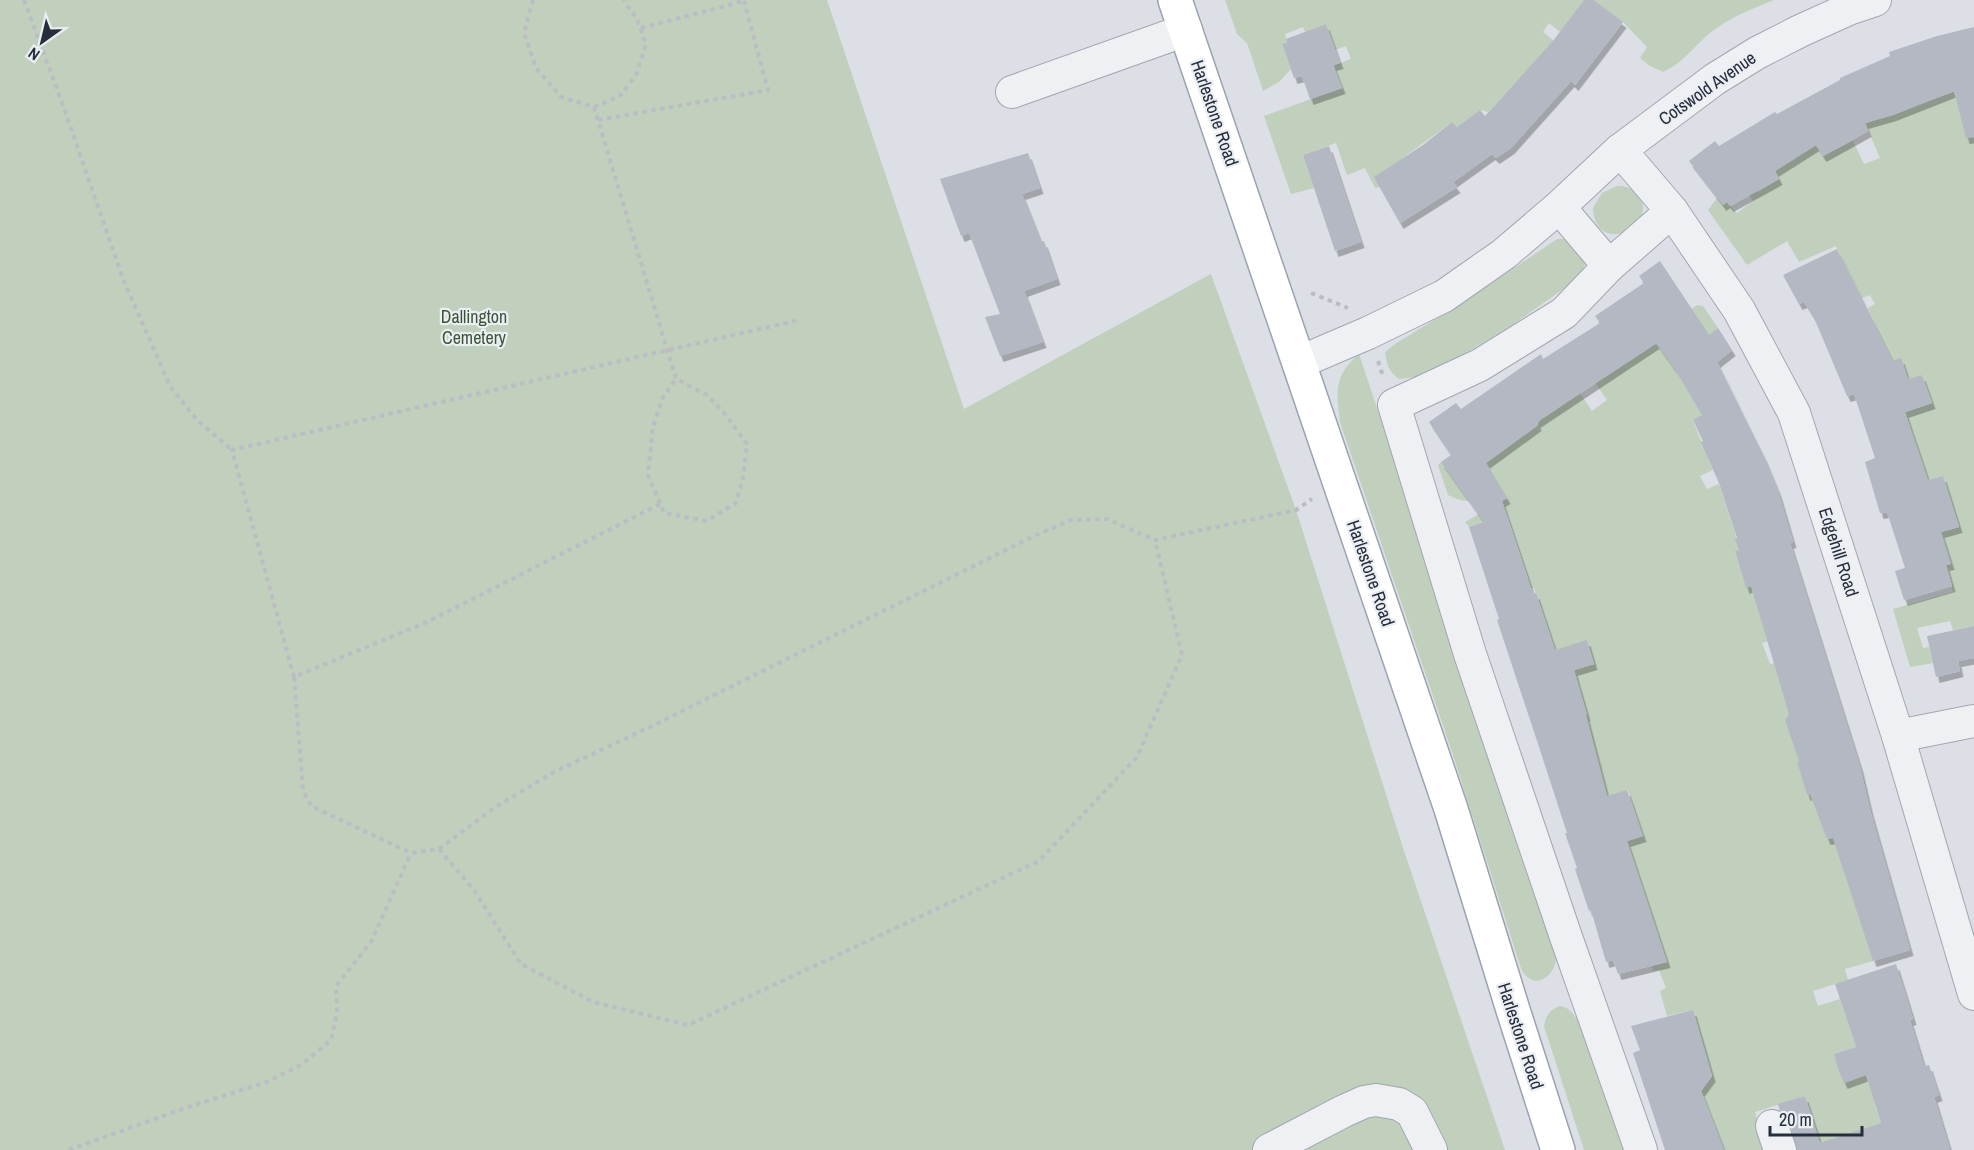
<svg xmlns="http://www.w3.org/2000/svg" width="1974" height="1150" viewBox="0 0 1974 1150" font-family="'Archivo Narrow',sans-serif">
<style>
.green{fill:#c1cfbd}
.building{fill:#b3b8c2;filter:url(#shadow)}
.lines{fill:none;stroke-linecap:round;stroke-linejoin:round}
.minor-casing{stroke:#a2a6af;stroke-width:34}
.major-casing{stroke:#9ba3b1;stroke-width:36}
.path{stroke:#babdc4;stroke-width:4;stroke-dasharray:4.5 4.5;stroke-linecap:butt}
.minor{stroke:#eef0f4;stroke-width:32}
.major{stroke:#fff;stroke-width:33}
.labels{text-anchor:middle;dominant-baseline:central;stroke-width:4.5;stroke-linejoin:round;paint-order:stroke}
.street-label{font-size:18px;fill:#262d3b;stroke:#ebeef3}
.park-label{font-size:18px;fill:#395634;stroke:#ebeef3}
</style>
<defs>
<filter id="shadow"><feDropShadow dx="3.5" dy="6" stdDeviation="0" flood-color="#0004"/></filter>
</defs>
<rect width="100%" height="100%" fill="#dcdfe5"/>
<g class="green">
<path d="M0,0h827l137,409 247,-135 85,236 107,338 102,302h-1505z"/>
<path d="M1225,0h359l-17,23 21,16 -11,7 -28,-23 -6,9 11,9 -66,71 -8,-2 -23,17 -5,-5 -48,35 -24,30 -5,1 -10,-20 -18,7 -11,-32 -33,12 11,33 -23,6 -27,-78 78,-28 -7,-18v-5l16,-6 -5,-13 -11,4 -9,-26 -21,8 -2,-5 -18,7 2,9 -5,2 9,24 -12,13 -16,9 -16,-48 -10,-9z"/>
<path d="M1594,0h180c-22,9 -46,18 -64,33 -16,13 -27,30 -47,39l-13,-6 -10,-8 7,-11 -24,-25z"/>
<path d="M1954,92l2,5 18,-5v534l-21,4 -3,-9 -33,7 6,20 6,-1 4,16 -23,4 -17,-58 60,-17 -7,-27 4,-1 -20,-29 29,-8 -16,-51 -39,10 -3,-11 23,-7 -16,-45 -15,-7 39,-13 -10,-28 -14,4 -29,-13 -13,-32 11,-6 -9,-20 7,-4 -5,-9 -8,3 -26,-52 -37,16 -12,-21 -40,24 -39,-55 10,-13 9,5 10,11 16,-12 -9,-12 9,-4 5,7 21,-13 -6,-13 28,-21 4,7 11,-7 7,11 30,-15 11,23 16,-6 -15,-35z"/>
<path d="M1617,186c9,0 15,2 21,9 21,25 -28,57 -42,27 -2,-4 -3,-10 -3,-14l9,-15z"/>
<path d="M1557,239h10l15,12 3,13 -3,9 -16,14 -55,39 -47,28 -47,23 -18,2c-10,-7 -12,-14 -14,-27l10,-8 78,-48z"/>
<path d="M1697,305l6,1 15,22 -46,36c11,17 19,34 30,51l-9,6 20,49 -13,6 7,13 12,-5 16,49 4,17 -4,2 11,35 6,-1 16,55 -6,2 8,21 4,-1 17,49 -6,8 21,39 -9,3 10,33 6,-2 14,46 7,-2 39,124 -28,8 3,11 -35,11 5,15 22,-7 16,48 -22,7 10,28 22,-7 6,18 13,-4 4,12 -14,5 6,17 -22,7 5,14 -42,6 -17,-54 -50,16 11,38h-42l-25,-65 9,-3 4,-7 -4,-9 -20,-12 16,-5 -11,-39 -26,6 -7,-25 6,-3 -7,-18 -6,1 -1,-5 15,-4 -62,-114 37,-13 -14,-45 -40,12 -5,-86 4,-1 -8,-28 -10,-15 25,-8 -7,-23 -32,9 -21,-62 -36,12 -3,-10 33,-11 -21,-64 -38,12 -4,-5 42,-24 -7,-11c-21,12 -28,20 -52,8l-10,-30 3,-3 15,20 82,-57 3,-6 15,-9 17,-27 19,28 15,-11 -15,-22 13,-1 64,-41 22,-27z"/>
<path d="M1359,354l194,581c1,8 4,17 3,25 -2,15 -18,29 -31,15 -3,-3 -5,-9 -6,-13l-67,-210 -112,-330c-4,-32 -6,-46 19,-68z"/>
<path d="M1560,1006c12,2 16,12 22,22l44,122h-42l-40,-124c2,-10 5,-16 16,-20z"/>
</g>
<g class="building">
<path d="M1584,0h10l29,22 -48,63 -4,-4 -60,67 -15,10 -4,-4 -39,28 4,5 -57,36 -26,-46 49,-32 29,-23 5,5 23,-17 5,6 68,-75z"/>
<path d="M1326,24l14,39 -7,2 9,23 -32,11 -8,-23 -8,2 -12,-34 5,-1 -1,-4z"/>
<path d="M1974,27v110l-8,1 -12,-47 -61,24 -28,8 3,8 -45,25 -7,-11 -41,26 4,8 -49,27 -3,-4 -4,3 -34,-44 26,-20 4,5 56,-34 2,2 63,-34v-2l50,-22 -1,-4 48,-16z"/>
<path d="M1329,146l32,96 -26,9 -32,-96z"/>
<path d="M1028,153l12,35 -18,6 19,48 3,-1 13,38 -33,12 19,51 -43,14 -15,-39 15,-3 -31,-81 -8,3 -21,-57z"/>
<path d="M1837,249l56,112 8,-3 7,21 14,-4 10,28 -27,9 23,68 15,-4 16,51 -18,5 10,32 -5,1 6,21 -48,14 -9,-29 10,-3 -18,-56 -7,1 -15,-51 10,-4 -21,-64 -7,2 -32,-76 -11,-18 -5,2 -16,-29z"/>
<path d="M1660,261l49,74 9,-7 14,22 -15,12 47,95 14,34 15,51 -3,1 70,224 10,43 40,140 -37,11 -40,-123 -6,1 -17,-45 -3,1 -10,-33 2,-1 -14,-41 4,-6 -38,-128 -5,2 -11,-37 4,-1 -4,-11 2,-1 -18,-55 -18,-41 2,-1 -10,-21 9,-5 -25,-43 -21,-29 -119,79 1,3 -52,38 21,35 -5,3 31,93 3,-1 19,57 32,-10 7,24 -20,6 13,45h-1l21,81 20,-6 16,46 -16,5 40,121 -49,12 -5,-14 -7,2 -15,-52 -2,1 -14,-42 2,-1 -12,-35h2l-27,-83 -43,-130 2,-1 -30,-92 15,-5 -43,-60 10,-7 -22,-33 27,-19 5,6 80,-55 2,5 57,-36 -5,-7 49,-33 -5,-7z"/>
<path d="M1974,626v32l-16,3 2,10 -24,6 -9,-41z"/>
<path d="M1896,964l17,55 -3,1 14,46 5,-1 10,30 -5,2 16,53h-153l-8,-30 -5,-7 -4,-2 -2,-7 27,-8 15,47 61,-20 -15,-48 -22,8 -6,-14 -4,-15 22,-7 -21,-63z"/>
<path d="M1693,1010l19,66 -11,15 23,59h-59l-32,-97 7,-3 -9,-24z"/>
</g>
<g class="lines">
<g class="minor-casing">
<g id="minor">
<path d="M1012,92l174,-62"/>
<path d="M1620,150l52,61 67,99 55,103 104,323 76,258"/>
<path d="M1559,207l50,59"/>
<path d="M1300,362l68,-29 76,-37 60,-42 55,-47 61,-57 95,-71 42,-26 43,-22 51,-23 24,-8"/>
<path d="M1898,736l76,-15"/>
<path d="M1772,1126l8,24"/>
<path d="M1269,1150l75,-39 20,-9 12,-2 23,4 13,8 19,38"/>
<path d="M1641,1150l-75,-213 -96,-283 -76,-249 86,-40 84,-52 45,-47 63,-55"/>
</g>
</g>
<g class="major-casing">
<path id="major" d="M1175,0l276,809 62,201 45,140"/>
</g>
<g class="path">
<path d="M24,0l41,111 58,168 47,107 27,34 35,30"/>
<path d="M533,0l-9,33 12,35 25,29 33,10 26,-11 16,-21 10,-31 -9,-25 -14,-19"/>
<path d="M641,28l103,-27"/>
<path d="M594,107l82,272 31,16 19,20 21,29 -4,34 -7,25 -29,18 -43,-8 -16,-38 5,-48 10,-30 13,-18"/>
<path d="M598,120l170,-30 -24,-89"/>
<path d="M1311,293l37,15"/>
<path d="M1378,361l5,15"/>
<path d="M660,504l-233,118 -133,55 -62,-227 567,-130"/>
<path d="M294,677l9,113 8,16 100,47 28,-4 55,-41 60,-36 94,-44 384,-191 39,-17 36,-1 48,21 141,-30 16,-11"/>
<path d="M439,849l35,41 47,74 72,38 95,23 351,-164 98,-104 45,-102 -27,-115"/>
<path d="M69,1150l116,-42 82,-26 34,-17 30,-25 6,-27 -1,-27 35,-44 40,-89"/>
</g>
<use href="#minor" class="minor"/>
<use href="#major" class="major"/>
</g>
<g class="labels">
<g class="street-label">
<text transform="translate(1707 88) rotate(-35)">Cotswold Avenue</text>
<text transform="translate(1215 113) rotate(71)">Harlestone Road</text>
<text transform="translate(1839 552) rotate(72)">Edgehill Road</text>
<text transform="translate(1371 573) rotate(71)">Harlestone Road</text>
<text transform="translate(1521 1036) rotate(72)">Harlestone Road</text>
</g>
<g class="park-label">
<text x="474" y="316">Dallington<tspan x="474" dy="21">Cemetery</tspan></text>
</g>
</g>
<g transform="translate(42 42) rotate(214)" stroke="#ebeef3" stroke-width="4.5" paint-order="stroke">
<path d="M0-4.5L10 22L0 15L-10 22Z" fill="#262d3b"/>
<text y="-9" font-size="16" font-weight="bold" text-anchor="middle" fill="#262d3b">N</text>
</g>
<path d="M1770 1126v9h92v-9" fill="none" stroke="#262d3b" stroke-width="3"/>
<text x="1779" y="1126" font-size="18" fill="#262d3b" stroke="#ebeef3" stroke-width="4.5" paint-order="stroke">20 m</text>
</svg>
